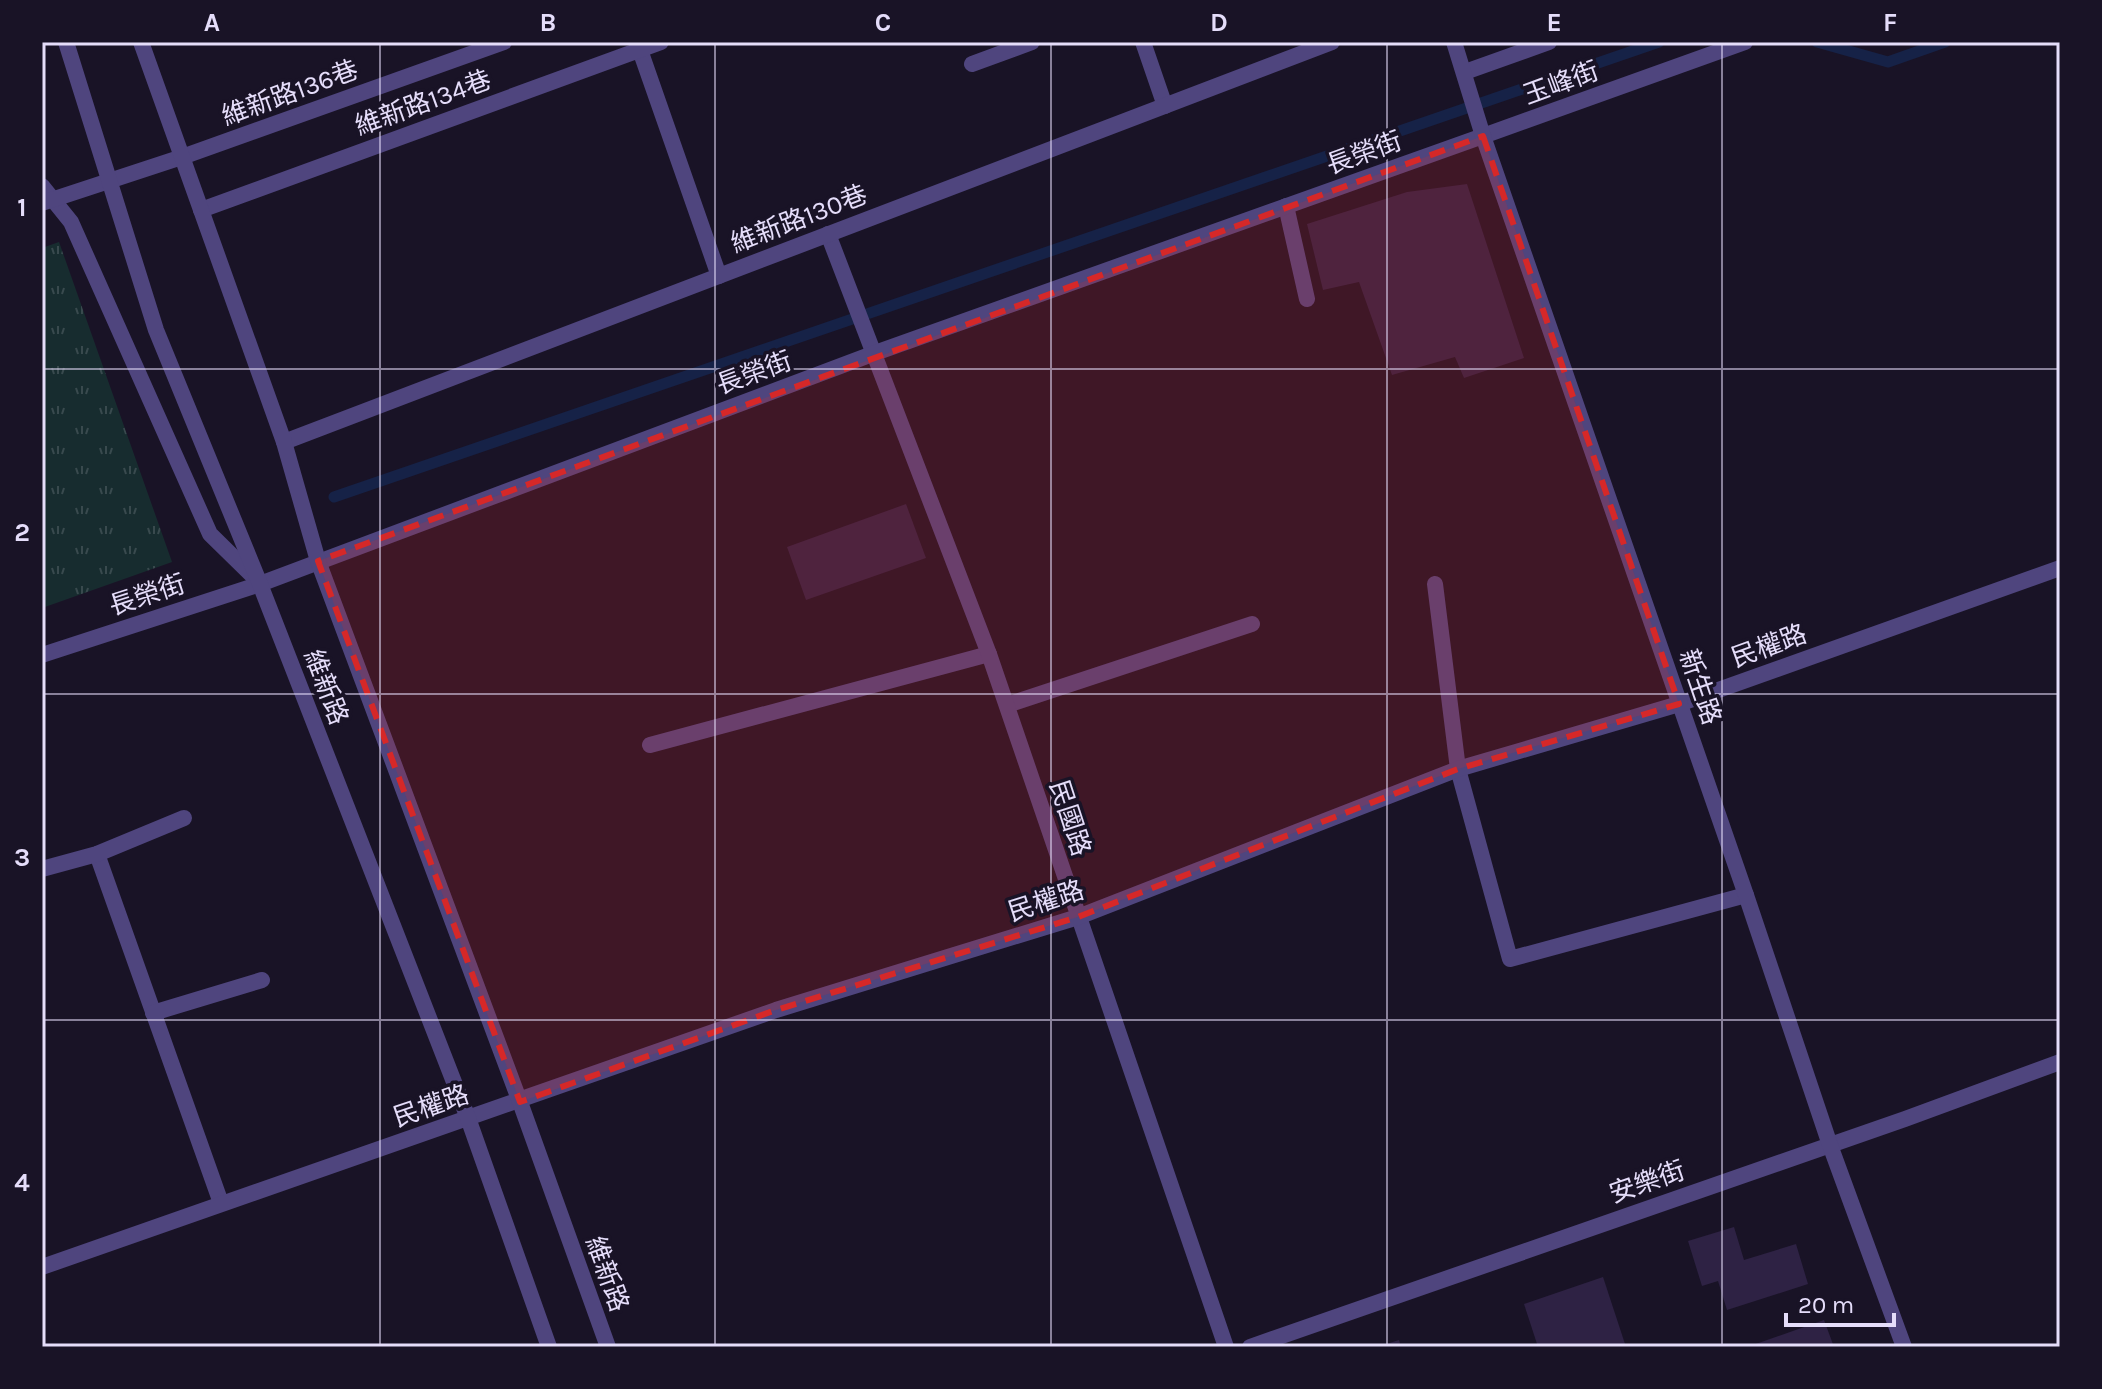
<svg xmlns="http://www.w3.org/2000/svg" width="2102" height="1389" viewBox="0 0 2102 1389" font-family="Karla,'Noto Sans TC',sans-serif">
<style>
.grass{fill:url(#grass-tufts)}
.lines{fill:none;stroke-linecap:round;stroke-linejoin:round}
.stream{stroke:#162247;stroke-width:11}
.building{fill:#2e2244}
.service{stroke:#4f457e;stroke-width:16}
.minor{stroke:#4f457e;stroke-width:16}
.tertiary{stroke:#4f457e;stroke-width:16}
.marked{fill:#d62828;fill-opacity:0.2;stroke:#d62828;stroke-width:6;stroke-dasharray:16 10;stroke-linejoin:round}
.grid{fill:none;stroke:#e5ddfa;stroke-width:2;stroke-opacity:0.55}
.labels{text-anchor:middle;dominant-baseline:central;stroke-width:7;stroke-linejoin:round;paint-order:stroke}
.street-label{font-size:26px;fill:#e5ddfa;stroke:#191326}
.neatline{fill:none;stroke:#e5ddfa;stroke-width:3}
.grid-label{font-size:26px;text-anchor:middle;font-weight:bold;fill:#e5ddfa}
</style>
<defs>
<pattern id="grass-tufts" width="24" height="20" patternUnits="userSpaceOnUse" patternTransform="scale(2)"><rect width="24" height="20" fill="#172c2f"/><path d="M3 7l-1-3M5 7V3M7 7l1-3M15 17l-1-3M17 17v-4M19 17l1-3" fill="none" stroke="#394a4e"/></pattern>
</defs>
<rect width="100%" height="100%" fill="#191326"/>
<path class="grass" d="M59,242l113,320 -130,46v-360z"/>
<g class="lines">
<g class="stream">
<path d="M1817,42l71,20 57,-20"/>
<path d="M334,497l1325,-455"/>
</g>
</g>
<g class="building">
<path d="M1467,184l57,174 -60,20 -9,-21 -63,18 -33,-93 -36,8 -16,-66 100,-32z"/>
<path d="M906,504l20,54 -120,42 -19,-53z"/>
<path d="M1734,1227l10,33 52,-16 12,40 -81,26 -9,-29 -16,5 -14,-45z"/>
<path d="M1603,1277l23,70h-88l-14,-43z"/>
<path d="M1824,1320l10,27h-87z"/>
<path d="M1399,1340l2,7h-21v-1z"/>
</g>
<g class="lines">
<g class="service">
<path d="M1143,42l22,64"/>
<path d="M640,50l79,226"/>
<path d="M972,64l60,-22"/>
<path d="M1465,72l84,-30"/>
<path d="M1483,136l262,-94"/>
<path d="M182,157l322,-115"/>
<path d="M42,186l29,36 139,312 50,49"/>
<path d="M1286,206l21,93"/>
<path d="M1435,584l23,185 52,190 236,-64"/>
<path d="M1007,705l245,-81"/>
<path d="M650,745l339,-91"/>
<path d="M97,854l124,349"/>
<path d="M42,869l55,-15 87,-36"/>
<path d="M153,1013l109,-33"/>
</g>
<g class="minor">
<path d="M42,203l140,-46"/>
<path d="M201,210l460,-168"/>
<path d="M828,234l161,420 237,693"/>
<path d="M284,442l1048,-400"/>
<path d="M42,655l218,-71 615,-231 608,-217"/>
<path d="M42,1267l734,-257 302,-93 380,-148 221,-65 381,-136"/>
<path d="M1250,1347l655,-228 155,-57"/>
</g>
<g class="tertiary">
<path d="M66,42l90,288 104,254 208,534 81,229"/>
<path d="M141,42l143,400 34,119 202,541 88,245"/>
<path d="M1454,42l29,94 263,759 84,250 74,202"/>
</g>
</g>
<path class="marked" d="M1483,136l196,568 -221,65 -380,148 -302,93 -256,92 -202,-541z"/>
<path class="grid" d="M380,42v1305M715,42v1305M1051,42v1305M1387,42v1305M1722,42v1305M42,369h2018M42,694h2018M42,1020h2018"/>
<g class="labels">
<g class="street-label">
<text transform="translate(1561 83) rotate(-20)">玉峰街</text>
<text transform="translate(290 93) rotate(-20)">維新路136巷</text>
<text transform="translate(423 103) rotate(-20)">維新路134巷</text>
<text transform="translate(1364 153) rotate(-20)">長榮街</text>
<text transform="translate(799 219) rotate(-21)">維新路130巷</text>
<text transform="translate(754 373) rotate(-20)">長榮街</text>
<text transform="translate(147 595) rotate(-18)">長榮街</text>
<text transform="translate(1769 646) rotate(-20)">民權路</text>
<text transform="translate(326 687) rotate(69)">維新路</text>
<text transform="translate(1700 687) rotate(71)">新生路</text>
<text transform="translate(1070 818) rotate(72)">民國路</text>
<text transform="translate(1046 901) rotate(-18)">民權路</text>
<text transform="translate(431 1106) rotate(-19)">民權路</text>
<text transform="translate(1647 1182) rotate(-19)">安樂街</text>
<text transform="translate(607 1274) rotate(70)">維新路</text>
</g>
</g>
<rect width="2102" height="1389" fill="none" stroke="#191326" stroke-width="88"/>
<path d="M1786 1313v12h108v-12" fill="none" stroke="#e5ddfa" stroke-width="4"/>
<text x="1798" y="1313" font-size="24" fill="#e5ddfa" stroke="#191326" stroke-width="6" paint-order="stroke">20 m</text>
<rect x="44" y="44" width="2014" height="1301" class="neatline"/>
<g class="grid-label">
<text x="212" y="31">A</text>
<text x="548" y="31">B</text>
<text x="883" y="31">C</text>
<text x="1219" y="31">D</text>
<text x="1554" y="31">E</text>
<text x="1890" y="31">F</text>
<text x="22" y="216">1</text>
<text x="22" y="541">2</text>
<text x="22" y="866">3</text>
<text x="22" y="1191">4</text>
</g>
</svg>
